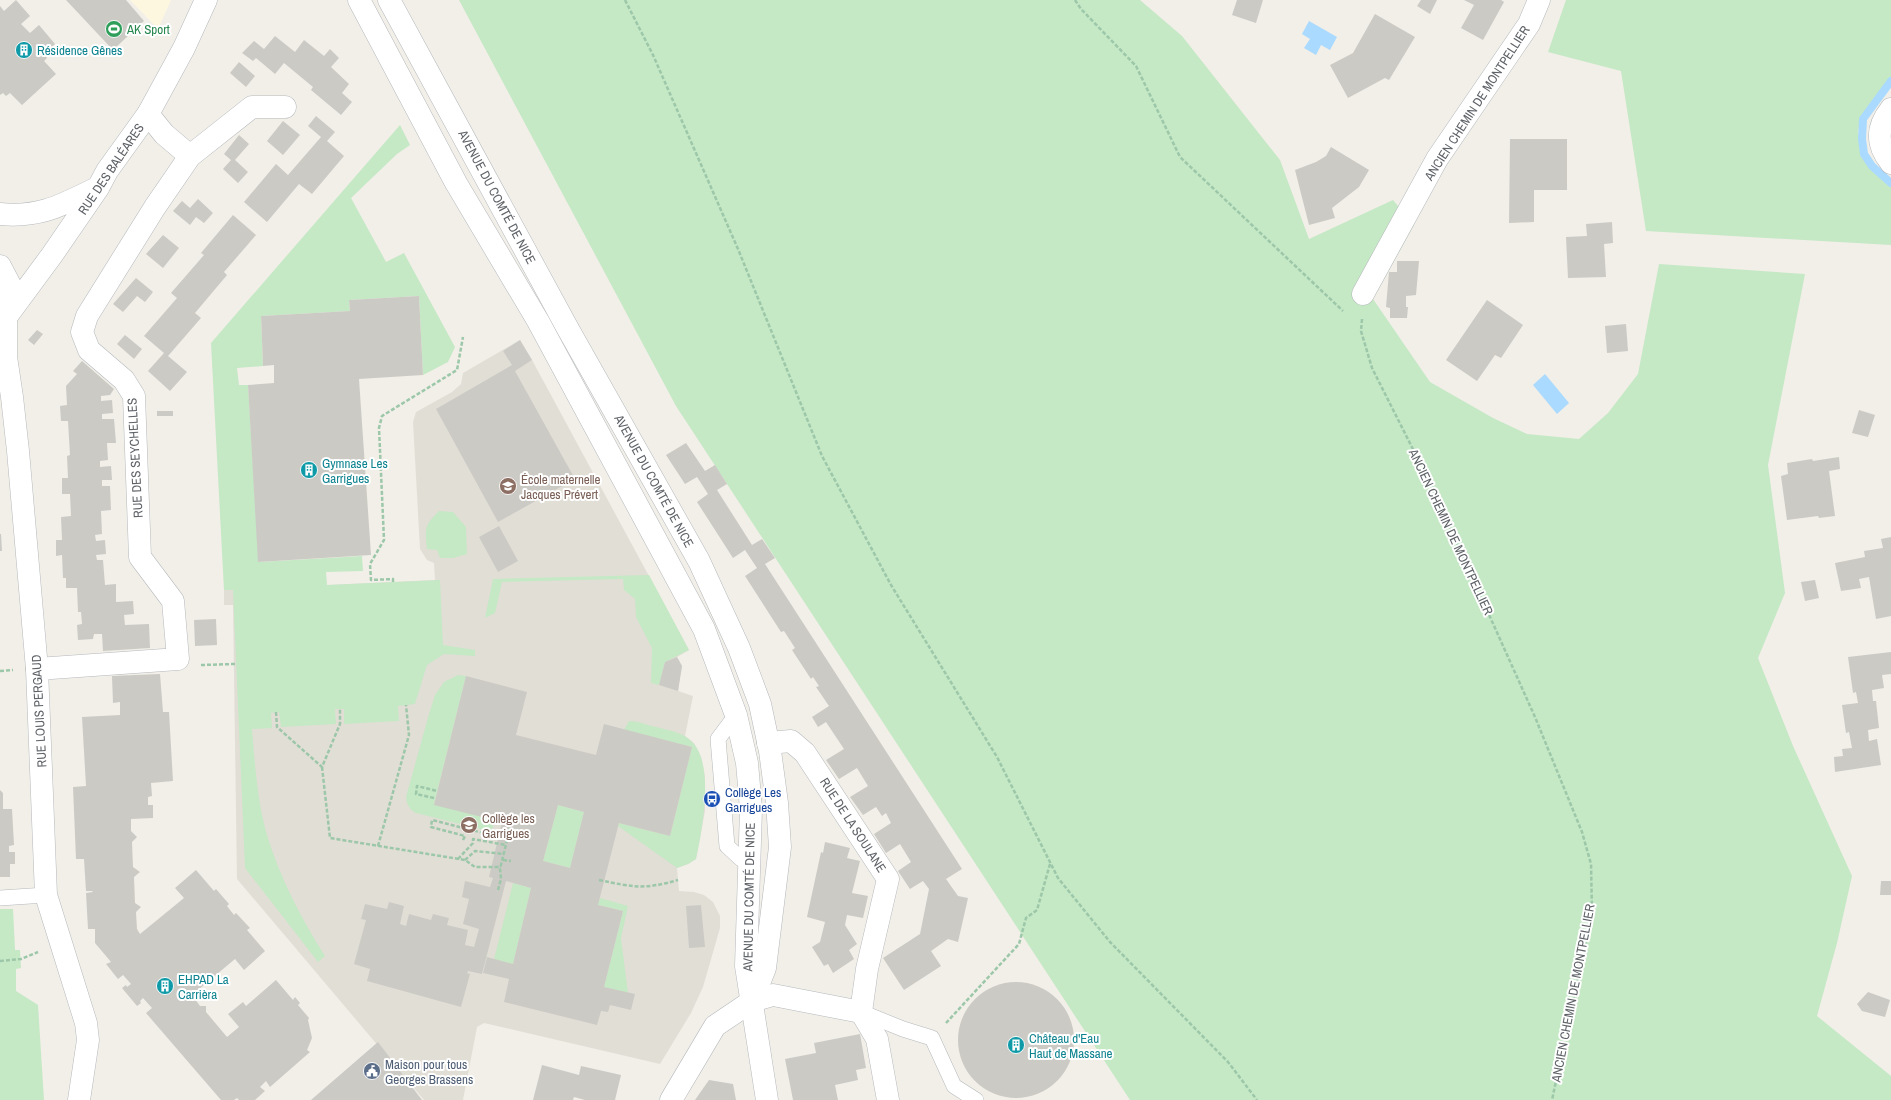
<svg xmlns="http://www.w3.org/2000/svg" width="1891" height="1100" viewBox="0 0 1891 1100" font-family="'Archivo Narrow',sans-serif">
<style>
.commercial{fill:#fef7e0}
.education{fill:#e1ded6}
.green{fill:#c5e8c5}
.water{fill:#aadaff}
.lines{fill:none;stroke-linecap:round;stroke-linejoin:round}
.stream{stroke:#aadaff;stroke-width:8}
.building{fill:#cccac5;fill-rule:evenodd}
.service-casing{stroke:#b5b8bc;stroke-width:16}
.minor-casing{stroke:#b5b8bc;stroke-width:23}
.path{stroke:#9cc7a9;stroke-width:2.5;stroke-dasharray:4 2;stroke-linecap:butt}
.service{stroke:#fff;stroke-width:15}
.minor{stroke:#fff;stroke-width:22}
.labels{text-anchor:middle;dominant-baseline:central;stroke-width:4;stroke-linejoin:round;paint-order:stroke}
.leisure-label{font-size:13px;fill:#27864d;stroke:#fff;text-anchor:start}
.culture-label{font-size:13px;fill:#0d838f;stroke:#fff;text-anchor:start}
.street-label{font-size:13px;fill:#5f6368;stroke:#fff}
.education-label{font-size:13px;fill:#785e54;stroke:#fff;text-anchor:start}
.transit-label{font-size:13px;fill:#164399;stroke:#fff;text-anchor:start}
.service-label{font-size:13px;fill:#4e5e75;stroke:#fff;text-anchor:start}
</style>
<rect width="100%" height="100%" fill="#f1efe8"/>
<path class="commercial" d="M130,0h41l-13,29z"/>
<path class="education" d="M520,340l12,20 157,290 -12,7 5,9 -4,25 15,5 -8,40 9,7 7,14 4,20v34l-9,48 -8,5 -11,4 2,23 15,1 10,3 9,7 7,14v12l-17,59 -12,26 -31,51 -176,-41 -7,4 -14,73h-39l-187,-221 -4,-274h-9v-15l211,-10 -1,-17 -7,-3 -7,-11 -7,-127 3,-10 36,-20 9,-8 2,-11z"/>
<g class="green">
<path d="M459,0h681l42,36 98,124 29,79 84,-39 21,25 -41,74 57,83 63,36 34,16 52,5 29,-26 30,-39 21,-110 146,10 -37,191 17,128 -27,65 35,88 59,130 -15,67 -20,73 74,60v24h-761l-454,-694z"/>
<path d="M1566,0h325v80l-30,39 -3,12 3,22 12,19 18,14v59l-245,-14 -25,-160 -73,-19z"/>
<path d="M400,125l10,20 -13,9 -46,44 35,64 18,-9 51,94 -7,15 -25,13 -4,-79 -70,4 1,11 -89,5 2,50 -26,2 2,17h9l11,177 103,-6 1,15 -37,1 1,13 113,-5 3,65 32,5v6l-31,-2 -17,11 -12,39 -17,2 1,15 -55,3v-15h-9l1,15 -55,3 -2,-15 -8,1 1,15 -20,1c3,35 5,71 15,106 13,43 34,83 58,121l-7,6 -73,-94 -12,-278h-9l-13,-247z"/>
<path d="M439,511l14,1 13,15 1,27 -14,4h-13l-3,-8 -10,-1c-2,-21 -3,-23 12,-38z"/>
<path d="M649,575l40,75 -24,12 -6,23 -8,-2 1,-35 -16,-31 -1,-18 -11,-9 -1,-11 -121,3 -7,31 -10,5 8,-39z"/>
<path d="M458,675l8,1 -32,128 60,16 -2,12 -76,-19c-7,-4 -9,-8 -10,-16l23,-83 6,-19 9,-13z"/>
<path d="M629,721c9,0 18,4 27,6 12,3 27,5 36,15 23,22 10,89 4,117l-8,5 -11,4 -59,-42 1,-3 51,13 22,-89 -68,-17z"/>
<path d="M558,805l26,7 -14,56 -27,-7z"/>
<path d="M513,883l18,5 -18,76 -19,-5z"/>
<path d="M600,898l28,8 -7,32 7,55 -24,-6 19,-76 -25,-6z"/>
<path d="M0,909h13l2,41h5l1,18 -5,1v22l22,14 6,95h-44z"/>
</g>
<g class="water">
<path d="M1309,21l28,16 -7,13 -9,-5 -5,10 -12,-7 6,-9 -8,-5z"/>
<path d="M1545,374l24,29 -12,11 -24,-29z"/>
</g>
<g class="lines">
<path class="stream" d="M1891,81l-28,38 -1,20 2,15 8,12 19,17"/>
</g>
<g class="building">
<path d="M16,0l14,16 -9,8 9,9 9,-8 16,19 -11,10 3,4 -3,3 12,13 -34,31 -12,-12 -4,3 -3,-3 -3,2v-89l4,5z"/>
<path d="M66,0h60l18,21 -31,29z"/>
<path d="M1237,0h26l-7,23 -24,-8z"/>
<path d="M1421,0h16l-7,14 -13,-8z"/>
<path d="M1464,0h37l3,2 -21,38 -22,-12 13,-23z"/>
<path d="M1375,14l40,23 -26,43 -4,-2 -37,20 -18,-33 23,-12z"/>
<path d="M275,36l20,16 9,-12 20,16 6,-7 9,9 -8,9 18,17 -7,9 10,9 -11,13 -30,-25 2,-3 -29,-24 -9,11 -19,-16 -3,3 -11,-8 12,-12 10,8z"/>
<path d="M239,62l16,14 -9,11 -16,-14z"/>
<path d="M316,116l19,16 -8,9 17,15 -32,38 -13,-10 -32,38 -23,-20 32,-38 12,11 33,-38 -13,-11z"/>
<path d="M283,121l17,14 -17,20 -16,-14z"/>
<path d="M239,135l10,9 -14,16 13,12 -10,11 -15,-14 8,-9 -7,-6z"/>
<path d="M1510,139h57v51h-33v32l-25,1z"/>
<path d="M1331,147l38,23 -10,17 -27,21 3,10 -26,7 -14,-55 21,-8 10,-6z"/>
<path d="M198,199l15,14 -9,10 -8,-6 -6,8 -17,-14 9,-10 8,7z"/>
<path d="M233,215l23,20 -32,37 3,3 -32,38 6,5 -33,38 19,16 -17,19 -22,-20 16,-18 -20,-17 33,-38 -6,-5 33,-38 -3,-2z"/>
<path d="M1612,222l1,21 -9,1 2,33 -38,1 -2,-41 21,-1 -1,-12z"/>
<path d="M163,235l16,13 -16,20 -17,-14z"/>
<path d="M1397,261h22l-3,34 -10,1v11h2l-1,11h-17v-10l-4,-1 3,-35h8z"/>
<path d="M136,278l17,14 -8,10 -8,-6 -14,16 -10,-8z"/>
<path d="M419,296l4,79 -64,4 12,176 -113,7 -10,-177 26,-2v-18l-11,1 -2,-50 89,-5 -1,-11z"/>
<path d="M1487,300l36,25 -22,33 -6,-3 -18,26 -31,-21z"/>
<path d="M1626,324l2,27 -21,2 -2,-27z"/>
<path d="M37,330l6,4 -9,11 -6,-5z"/>
<path d="M125,335l17,14 -8,10 -17,-15z"/>
<path d="M520,340l12,20 -17,11 60,108 -77,43 -62,-113 76,-44 -9,-14z"/>
<path d="M82,361l32,28 -4,6 -9,1v5l11,-1 1,13 -11,1v5h12l2,24h-9l1,17 -8,1v6l11,-1 1,14h-10v6h8l1,24 -10,1 1,23 -7,1 1,6 9,-1 1,14 -10,1 1,5h6l2,25 11,-1v18l17,-1 1,13 -10,1 1,10 24,-1 1,24 -47,3 -1,-17h-8l-1,5 -15,1 -1,-15 5,-1 -1,-12h-3l-1,-24h-11v-10h-3l-1,-23 -6,1v-16h6l-1,-23 10,-1 -1,-22h-8v-16h6l-1,-22 3,-1 -2,-34h-7l-1,-15 7,-1 -1,-19 11,-12 -4,-3z"/>
<path d="M1859,410l16,5 -7,22 -16,-4z"/>
<rect x="157" y="411" width="16" height="5"/>
<path d="M686,443l19,28 10,-6 12,19 -10,6 35,55 10,-6 13,19 -10,6 197,305 -16,10 12,17 10,2 -10,44 -10,-3 -17,12 10,15 -37,24 -21,-32 37,-24 9,-45 -6,-8 -13,8 -12,-18 13,-9 -11,-18 -14,9 -12,-19 17,-11 -5,-10 -4,3 -6,-9 -13,8 -13,-18 18,-11 -11,-18 -18,11 -13,-19 18,-11 -18,-27 -8,5 -6,-10 17,-11 -13,-19 3,-1 -6,-9 -2,2 -19,-29 3,-2 -11,-17 -3,1 -36,-56 12,-8 -12,-18 -12,8 -36,-56 11,-8 -11,-17 -12,7 -19,-29z"/>
<path d="M1839,457l1,12 -11,2 6,45 -16,2 -1,-2 -31,4 -6,-44 7,-2 -1,-11 25,-4 1,2z"/>
<path d="M499,526l19,35 -20,11 -19,-35z"/>
<path d="M0,534h1l1,17h-2z"/>
<path d="M1891,537v79l-15,3 -7,-42 -10,2 2,9 -20,3 -6,-28 30,-6 -1,-6 19,-3 -2,-9z"/>
<path d="M1815,580l4,18 -14,3 -4,-19z"/>
<path d="M216,619l1,26 -22,1 -1,-26z"/>
<path d="M1891,652v22l-9,1 2,13 -12,2 1,11h3l3,27 -11,2 1,11 8,-2 4,26 -46,7 -1,-15 9,-1 -1,-7 10,-1 -3,-16 -3,1 -4,-28 16,-2 -2,-11 -3,1 -5,-36z"/>
<path d="M677,657l5,9 -4,25 -19,-6 6,-23z"/>
<path d="M160,674l3,38h6l4,69 -22,2 1,13 -4,1v8h5v13l-22,1v12l6,6 -5,5 1,25 7,5 -6,5 1,26 6,4 -5,5 1,17 3,5 44,-36 -9,-10 21,-18 18,21 2,-2 13,15 -2,2 7,9 2,-2 14,15 -3,2 18,21 -21,19 -9,-11 -43,36 8,11h6v6l21,25 12,-10 -11,-13 15,-12 3,4 30,-26 17,20 2,-3 5,6 -2,2 11,13 -1,2 4,18 -5,12 3,2 -40,35 -4,-6 -6,6 5,4 -10,9h-16l-2,-2 -3,2h-13l-75,-87 6,-5 -9,-10 -3,3 1,2 -4,3 -15,-18 4,-3 1,2 4,-3 -8,-9 -5,4 -12,-15 5,-2 -16,-19v-14h-7l-2,-36 7,-1 -1,-1h-6l-2,-32h-8l-3,-72 13,-1 -4,-69 38,-2v-13l-7,1 -1,-27z"/>
<path d="M466,676l61,16 -11,43 80,20 8,-31 88,23 -22,89 -51,-13 -21,82 25,6 -19,76 31,7 -4,16 -21,-5 -2,7 -7,-1 -4,14 -93,-23 5,-23 -26,-6 4,-16 26,7 18,-76 -25,-7 -24,93 -14,-3 -1,2 3,1 -9,33 -94,-26 3,-12 -16,-5 12,-44 -5,-1 4,-15 22,5 2,-7 15,4 -4,18 6,2 3,-12 22,6 2,-6 16,4 -2,7 21,5 -3,15 9,2 5,-18 -16,-5 6,-25 -7,-2 3,-16 25,6 3,-9 -4,-1 13,-55 -68,-17zM558,805l26,7 -14,56 -27,-7z"/>
<path d="M0,790l3,3v16h9l2,36 -5,1v6h6v12h-5v13h-10z"/>
<path d="M825,842l25,6 -3,10 13,3 -8,32 16,3 -5,22 -16,-3 -2,10 12,19 -8,6 5,9 -21,14 -5,-9 -4,2 -12,-19 8,-5 5,-20 -18,-5 14,-65 2,1z"/>
<path d="M1881,881h10v14h-11z"/>
<path d="M701,905l4,42 -16,1 -3,-42z"/>
<circle cx="1016" cy="1040" r="58"/>
<path d="M1868,992l22,8 -5,17 -23,-6 -5,-7z"/>
<path d="M860,1034l6,34 -10,2 2,10 -23,5 3,15h-45l-8,-41 31,-6 -2,-10z"/>
<path d="M378,1042l44,58h-111z"/>
<path d="M542,1065l37,10 2,-9 40,9 -6,25h-30l-11,-3 -1,3h-40z"/>
<path d="M709,1080l24,4 3,16h-41z"/>
</g>
<g class="lines">
<g class="service-casing">
<g id="service">
<path d="M736,715l-18,24 9,107 14,13 9,5"/>
<path d="M0,898l46,-3"/>
<path d="M861,1012l42,17 29,9 22,48 22,14"/>
</g>
</g>
<g class="minor-casing">
<g id="minor">
<path d="M359,0l97,183 82,138 166,308 32,86 11,48 4,46 -5,157 21,134"/>
<path d="M389,0l179,329 131,232 40,87 21,56 10,47 7,52 3,44 -15,121 -13,33 -37,25 -44,74"/>
<path d="M1891,109c-15,19 -15,35 0,54"/>
<path d="M148,114l16,20 26,22"/>
<path d="M0,214c40,4 62,-9 97,-26"/>
<path d="M0,266l10,19 -4,32v40l6,40 6,54 19,218 9,226 40,128 2,17 -9,60"/>
<path d="M1363,294l74,-135 92,-135 10,-24"/>
<path d="M7,316l45,-61 46,-67 9,-17 41,-57 36,-66 22,-48"/>
<path d="M37,669l141,-10 -5,-58 -33,-44 -6,-161 -10,-16 -35,-30 -7,-18 5,-16 68,-109 35,-51 62,-49h33"/>
<path d="M768,743l23,-2 14,12 83,126 -21,90 -6,43 16,27 11,61"/>
<path d="M752,1001l21,-6 88,17"/>
</g>
</g>
<g class="path">
<path d="M625,0l28,55 85,194 84,207 69,129 106,172 61,121 52,64 118,120 29,38"/>
<path d="M1075,0l6,9 55,57 44,91 163,154"/>
<path d="M1362,319l-1,12 11,37 56,111 107,238 47,115 9,32 1,48 -40,188"/>
<path d="M393,582v-3l-22,1 -1,-16 14,-24 -5,-112 3,-12 75,-46 6,-33"/>
<path d="M201,665l34,-1"/>
<path d="M0,671l13,-1"/>
<path d="M276,712l1,15 45,40 18,-43v-15"/>
<path d="M322,767l8,71 135,22 10,7h26"/>
<path d="M434,798l-18,-4 1,-8 20,5"/>
<path d="M463,840l2,-4 -34,-9 1,-7 75,19"/>
<path d="M378,846l31,-111 -3,-30"/>
<path d="M458,859l15,-16v-4l33,6"/>
<path d="M465,860l10,-9 29,3"/>
<path d="M503,860l8,1"/>
<path d="M599,880c34,7 44,10 79,0"/>
<path d="M498,890l3,-11 -1,-10 10,-41"/>
<path d="M0,961l21,-2 17,-7"/>
<path d="M946,1023l73,-79 7,-26 11,-8 13,-46"/>
</g>
<use href="#service" class="service"/>
<use href="#minor" class="minor"/>
</g>
<defs>
<g id="stadium-disc" transform="scale(0.9)"><circle r="9.5" fill="#2e9e5b" stroke="#fff"/><path d="M0-5a6.5 5 0 1 0 0 10a6.5 5 0 1 0 0-10ZM-3.5-1.8h7v3.6h-7Z" fill="#fff"/></g>
<g id="building-disc" transform="scale(0.9)"><circle r="9.5" fill="#0f9aa8" stroke="#fff"/><path d="M-4-6H4V6H1V3H-1V6H-4ZM-2.5-4.3h1.7v1.8h-1.7ZM.8-4.3h1.7v1.8H.8ZM-2.5-1h1.7V.8h-1.7ZM.8-1h1.7V.8H.8Z" fill="#fff"/></g>
<g id="school-disc" transform="scale(0.9)"><circle r="9.5" fill="#8d6e63" stroke="#fff"/><path d="M0-5L7-2L0 1L-7-2ZM-4 1L0 2.5L4 1V4Q0 6-4 4Z" fill="#fff"/></g>
<g id="bus-disc" transform="scale(0.9)"><circle r="9.5" fill="#1a4fb4" stroke="#fff"/><path d="M-5-6H5V4H4V6H2V4H-2V6H-4V4H-5ZM-3.5-4V0h7V-4ZM-3.5 1.2v1.5H-2V1.2ZM2 1.2v1.5H3.5V1.2Z" fill="#fff"/></g>
<g id="civic-disc" transform="scale(0.9)"><circle r="9.5" fill="#5c6f8a" stroke="#fff"/><path d="M-.6-6.5H3V-4.5H.6V-3L4-1V1h2V6H-6V1h2V-1L-.6-3ZM-1.2 2.5V6h2.4V2.5Z" fill="#fff"/></g>
</defs>
<g fill-rule="evenodd">
<use href="#stadium-disc" x="114" y="29"/>
<use href="#building-disc" x="24" y="50"/>
<use href="#building-disc" x="309" y="470"/>
<use href="#school-disc" x="508" y="486"/>
<use href="#bus-disc" x="712" y="799"/>
<use href="#school-disc" x="469" y="825"/>
<use href="#building-disc" x="165" y="986"/>
<use href="#building-disc" x="1016" y="1045"/>
<use href="#civic-disc" x="372" y="1071"/>
</g>
<g class="labels">
<g class="leisure-label">
<text x="127" y="29">AK Sport</text>
</g>
<g class="culture-label">
<text x="37" y="50">Résidence Gênes</text>
<text x="322" y="463">Gymnase Les<tspan x="322" dy="15">Garrigues</tspan></text>
<text x="178" y="979">EHPAD La<tspan x="178" dy="15">Carrièra</tspan></text>
<text x="1029" y="1038">Château d'Eau<tspan x="1029" dy="15">Haut de Massane</tspan></text>
</g>
<g class="street-label">
<text transform="translate(1477 103) rotate(-57)">ANCIEN CHEMIN DE MONTPELLIER</text>
<text transform="translate(111 169) rotate(-56)">RUE DES BALÉARES</text>
<text transform="translate(497 197) rotate(62)">AVENUE DU COMTÉ DE NICE</text>
<text transform="translate(135 458) rotate(-93)">RUE DES SEYCHELLES</text>
<text transform="translate(654 481) rotate(61)">AVENUE DU COMTÉ DE NICE</text>
<text transform="translate(1451 532) rotate(65)">ANCIEN CHEMIN DE MONTPELLIER</text>
<text transform="translate(39 711) rotate(-93)">RUE LOUIS PERGAUD</text>
<text transform="translate(853 825) rotate(57)">RUE DE LA SOULANE</text>
<text transform="translate(749 897) rotate(-89)">AVENUE DU COMTÉ DE NICE</text>
<text transform="translate(1573 993) rotate(-79)">ANCIEN CHEMIN DE MONTPELLIER</text>
</g>
<g class="education-label">
<text x="521" y="479">École maternelle<tspan x="521" dy="15">Jacques Prévert</tspan></text>
<text x="482" y="818">Collège les<tspan x="482" dy="15">Garrigues</tspan></text>
</g>
<g class="transit-label">
<text x="725" y="792">Collège Les<tspan x="725" dy="15">Garrigues</tspan></text>
</g>
<g class="service-label">
<text x="385" y="1064">Maison pour tous<tspan x="385" dy="15">Georges Brassens</tspan></text>
</g>
</g>
</svg>
